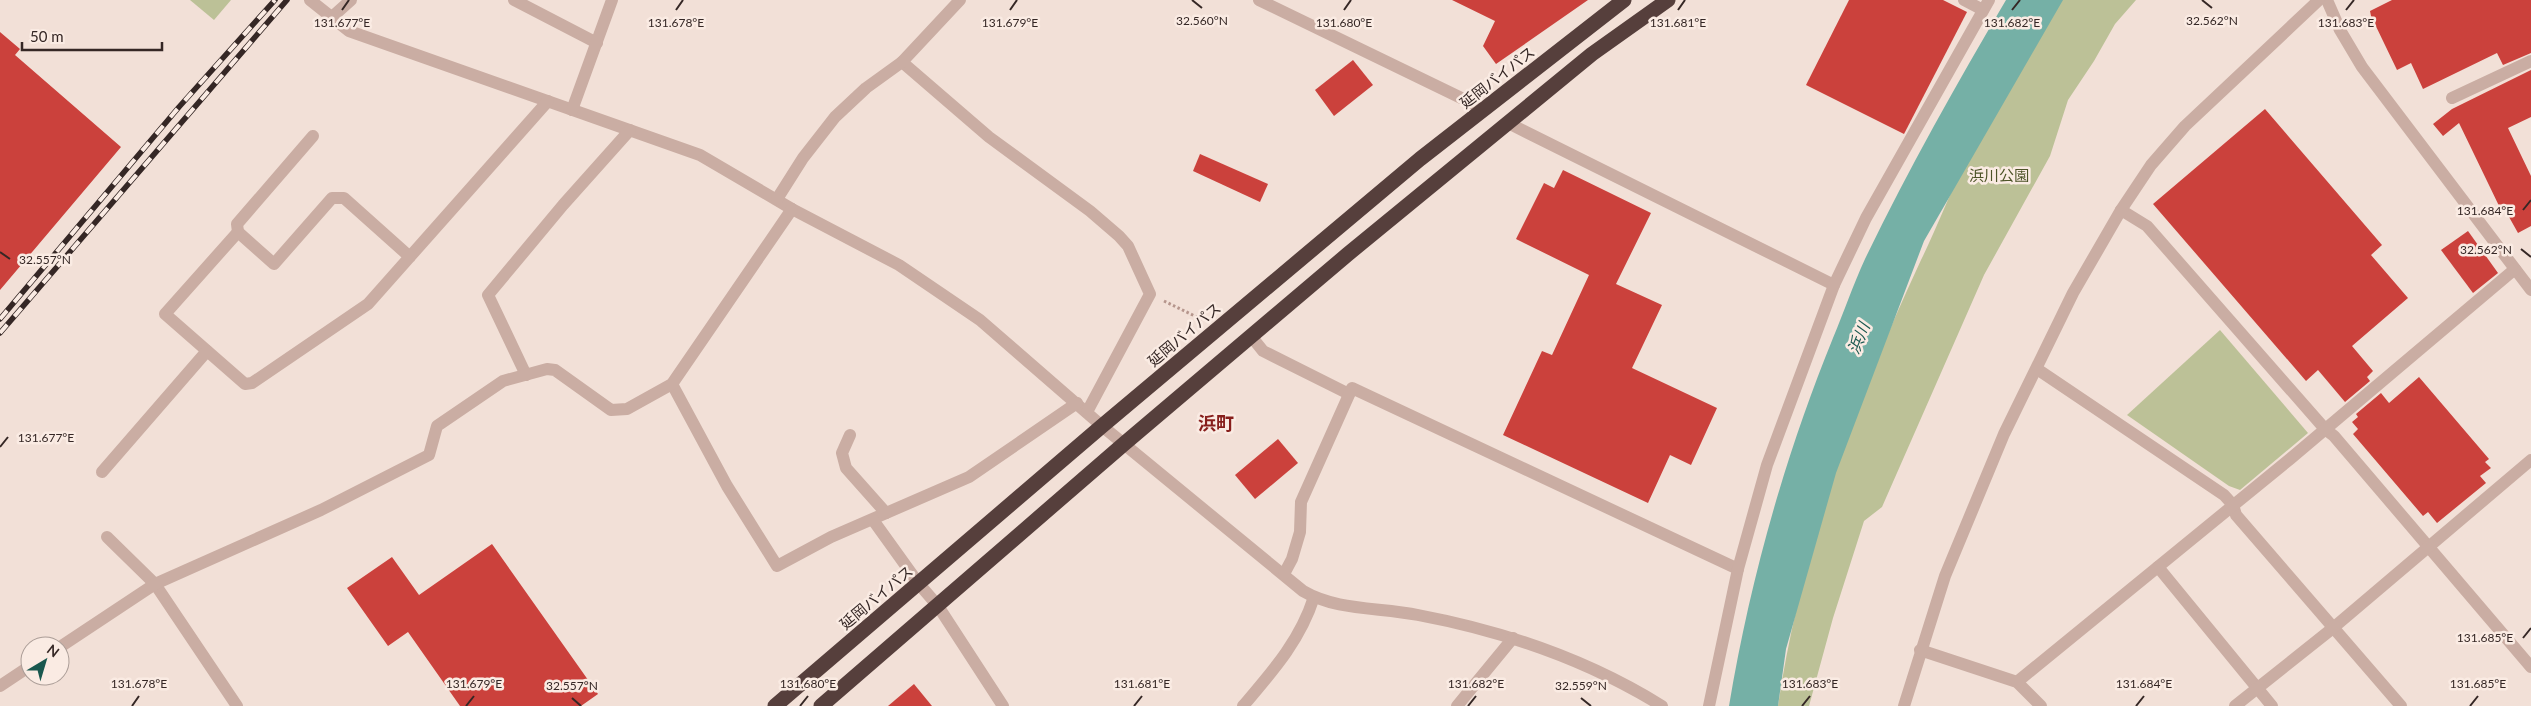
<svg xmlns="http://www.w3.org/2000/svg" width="2531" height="706" viewBox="0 0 2531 706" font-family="Lato,'Noto Sans JP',sans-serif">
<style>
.green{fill:#bcc197}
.water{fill:#75b0a6}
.building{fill:#cb413c}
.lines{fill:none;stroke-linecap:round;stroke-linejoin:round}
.path{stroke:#b6968d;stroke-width:3;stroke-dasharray:2.5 2.5;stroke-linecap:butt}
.minor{stroke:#caada3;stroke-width:12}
.highway{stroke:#563f3c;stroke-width:15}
.rail-casing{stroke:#352725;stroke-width:5.5}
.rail{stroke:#faebe3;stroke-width:4;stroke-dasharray:11;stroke-linecap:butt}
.ticks{fill:none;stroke:#352725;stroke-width:2}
.labels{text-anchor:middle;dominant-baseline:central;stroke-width:5;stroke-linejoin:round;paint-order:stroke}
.street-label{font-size:15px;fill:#352725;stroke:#faebe3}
.park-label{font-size:15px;fill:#4d5428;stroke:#faebe3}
.water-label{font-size:16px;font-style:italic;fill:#19584f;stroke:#faebe3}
.quarter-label{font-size:18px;font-weight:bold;fill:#871e1b;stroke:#faebe3}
.ticks-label{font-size:12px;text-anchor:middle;fill:#352725;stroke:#faebe3;stroke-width:5;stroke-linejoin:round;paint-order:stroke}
</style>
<rect width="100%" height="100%" fill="#f2e0d7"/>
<g class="green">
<path d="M190,0h41l-17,20z"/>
<path d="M2062,0h74l-21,24 -21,37 -26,39 -18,56 -66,119 -102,232 -18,14 -31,97 -24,88h-31c23,-155 77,-305 143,-446 16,-32 28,-66 45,-98 30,-55 64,-108 96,-162z"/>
<path d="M2220,330l88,103 -68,57 -11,-4 -102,-71z"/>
</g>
<path class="water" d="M2006,0h57l-139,241 -88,232 -50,176 -8,57h-49c21,-126 56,-250 104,-368 11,-26 20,-53 32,-79 43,-89 91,-174 141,-259z"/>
<g class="building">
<path d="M1452,0h136l-92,64 -13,-18 12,-25z"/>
<path d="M1849,0h94l24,12 -63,122 -98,-49z"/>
<path d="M2392,0h139v53l-28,12 -6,-12 -74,36 -12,-26 -14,7 -26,-54 -1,-5z"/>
<path d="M0,32l20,17 -5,6 106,92 -121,143z"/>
<path d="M1353,60l20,25 -39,31 -19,-26z"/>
<path d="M2531,70v47l-23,11 23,48v50l-13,7 -14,-25 -3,2 -42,-87 -16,13 -10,-12 19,-15z"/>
<path d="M2265,109l117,136 -11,10 37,43 -56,48 21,25 -6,6 3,4 -25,21 -27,-32 -12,11 -153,-177z"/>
<path d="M1200,154l68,30 -8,18 -67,-31z"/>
<path d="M1563,170l88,43 -35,71 46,21 -30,63 85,40 -26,57 -21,-10 -22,48 -145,-68 39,-84 10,4 37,-80 -73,-36 28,-56 10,5z"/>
<path d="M2468,231l30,42 -25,20 -32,-43z"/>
<path d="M2419,377l70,82 -4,3 6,6 -11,8 6,7 -49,40 -9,-11 -5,4 -70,-82 5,-5 -6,-7 6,-5 -2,-3 25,-21 8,10z"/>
<path d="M1278,439l20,24 -43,36 -20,-24z"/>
<path d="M492,544l106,150 -17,12h-121l-52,-74 -20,14 -41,-58 45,-31 27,38z"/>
<path d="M914,684l18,22h-44z"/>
</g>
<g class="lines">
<path class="path" d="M1164,301l39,19"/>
<g class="minor">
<path d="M310,0l39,31 351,124 92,54 107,56 81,55 122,106 201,165c34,20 77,16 115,24 85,16 170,45 244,91"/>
<path d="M514,0l83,43"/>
<path d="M1259,0l225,109"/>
<path d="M1964,0l19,10"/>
<path d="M2327,0l13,30 22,37 169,223"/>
<path d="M332,17l19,-17"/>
<path d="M902,62l87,75 101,74 29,25 9,10 22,48 -63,118"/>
<path d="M2452,98l79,-37"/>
<path d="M572,110l40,-110"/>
<path d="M1508,123l326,162"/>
<path d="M777,199l26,-41 32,-41 31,-29 36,-26 58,-62"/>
<path d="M2121,210l26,16 178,203 9,7 197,231"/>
<path d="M238,232l-1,-8 76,-88"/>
<path d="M410,257l-66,-59h-12l-58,66 -36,-32 -73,82 80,70 7,-1 116,-79 180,-203"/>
<path d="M1251,336l12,15 86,43"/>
<path d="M2037,369l187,126 9,10 3,10 165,191"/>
<path d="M526,375l-38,-80 75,-90 67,-75"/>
<path d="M672,384l55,102 50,80 54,-29 138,-60 108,-74"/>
<path d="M850,435l-8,18 4,15 40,45"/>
<path d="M102,472l105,-121"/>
<path d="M873,520l46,64 19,22 65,100"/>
<path d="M107,537l48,47 82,122"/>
<path d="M2158,567l114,139"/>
<path d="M1284,574l8,-15 8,-27 1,-30 51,-114 386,181"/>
<path d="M60,647l95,-63 166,-74 108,-55 8,-29 66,-45 44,-12 8,1 56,40 16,-1 45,-25 120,-175"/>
<path d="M1920,650l97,32 24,24"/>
<path d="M2017,682l273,-223 225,-190"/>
<path d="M0,686l30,-20"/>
<path d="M1243,706c29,-34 57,-65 71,-109"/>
<path d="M1457,706l56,-68"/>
<path d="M1709,706l29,-137 29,-104 67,-180 32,-67 123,-218"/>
<path d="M1904,706l41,-130 59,-142 69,-141 48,-83 30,-45 34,-39 134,-126"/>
<path d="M2235,706l98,-78 198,-168"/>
</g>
<g class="highway">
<path d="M775,706l327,-280 318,-267 204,-159"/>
<path d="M821,706l304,-263 223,-189 244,-200 76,-54"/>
</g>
<g class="rail-casing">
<g id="rail">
<path d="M0,319l179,-212 96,-107"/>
<path d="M0,333l287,-333"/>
</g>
</g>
<use href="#rail" class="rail"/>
</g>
<path class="ticks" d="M1192,0l10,8M2202,0l10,8M342,10l7,-10M676,10l7,-10M1010,10l7,-10M1344,10l7,-10M1678,10l7,-10M2012,10l8,-10M2346,10l8,-10M2523,210l8,-10M2521,249l10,8M0,252l10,7M0,447l8,-10M2523,638l8,-10M572,698l9,8M1581,698l10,8M132,706l7,-10M466,706l8,-10M800,706l8,-10M1134,706l8,-10M1468,706l8,-10M1802,706l8,-10M2136,706l8,-10M2470,706l8,-10"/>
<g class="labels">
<g class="street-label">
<text transform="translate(1497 77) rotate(-38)">延岡バイパス</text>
<text transform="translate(1184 334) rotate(-40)">延岡バイパス</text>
<text transform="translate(876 597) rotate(-40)">延岡バイパス</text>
</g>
<g class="park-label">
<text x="1999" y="175">浜川公園</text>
</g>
<g class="water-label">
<text transform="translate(1858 338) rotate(-68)">浜川</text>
</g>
<g class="quarter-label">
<text x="1216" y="423">浜町</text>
</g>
</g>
<g class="ticks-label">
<text x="1202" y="25">32.560°N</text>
<text x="2212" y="25">32.562°N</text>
<text x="342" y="27">131.677°E</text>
<text x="676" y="27">131.678°E</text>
<text x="2012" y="27">131.682°E</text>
<text x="2346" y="27">131.683°E</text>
<text x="1010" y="27">131.679°E</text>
<text x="1344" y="27">131.680°E</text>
<text x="1678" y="27">131.681°E</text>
<text x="2485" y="215">131.684°E</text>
<text x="2486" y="254">32.562°N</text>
<text x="45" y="264">32.557°N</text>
<text x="46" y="442">131.677°E</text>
<text x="2485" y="642">131.685°E</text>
<text x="139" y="688">131.678°E</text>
<text x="474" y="688">131.679°E</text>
<text x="808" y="688">131.680°E</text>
<text x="1142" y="688">131.681°E</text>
<text x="1476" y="688">131.682°E</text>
<text x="1810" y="688">131.683°E</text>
<text x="2144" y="688">131.684°E</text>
<text x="2478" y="688">131.685°E</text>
<text x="572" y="690">32.557°N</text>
<text x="1581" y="690">32.559°N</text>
</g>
<g transform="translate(45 661) rotate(38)"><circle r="24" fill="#faebe3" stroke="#ab9d97"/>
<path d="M0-4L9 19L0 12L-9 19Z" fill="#19584f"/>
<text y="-8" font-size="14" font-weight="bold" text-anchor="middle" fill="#352725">N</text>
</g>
<path d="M22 42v8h140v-8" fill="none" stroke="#352725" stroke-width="2.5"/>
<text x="30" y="42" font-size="15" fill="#352725" stroke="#faebe3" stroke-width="4" paint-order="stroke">50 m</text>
</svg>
